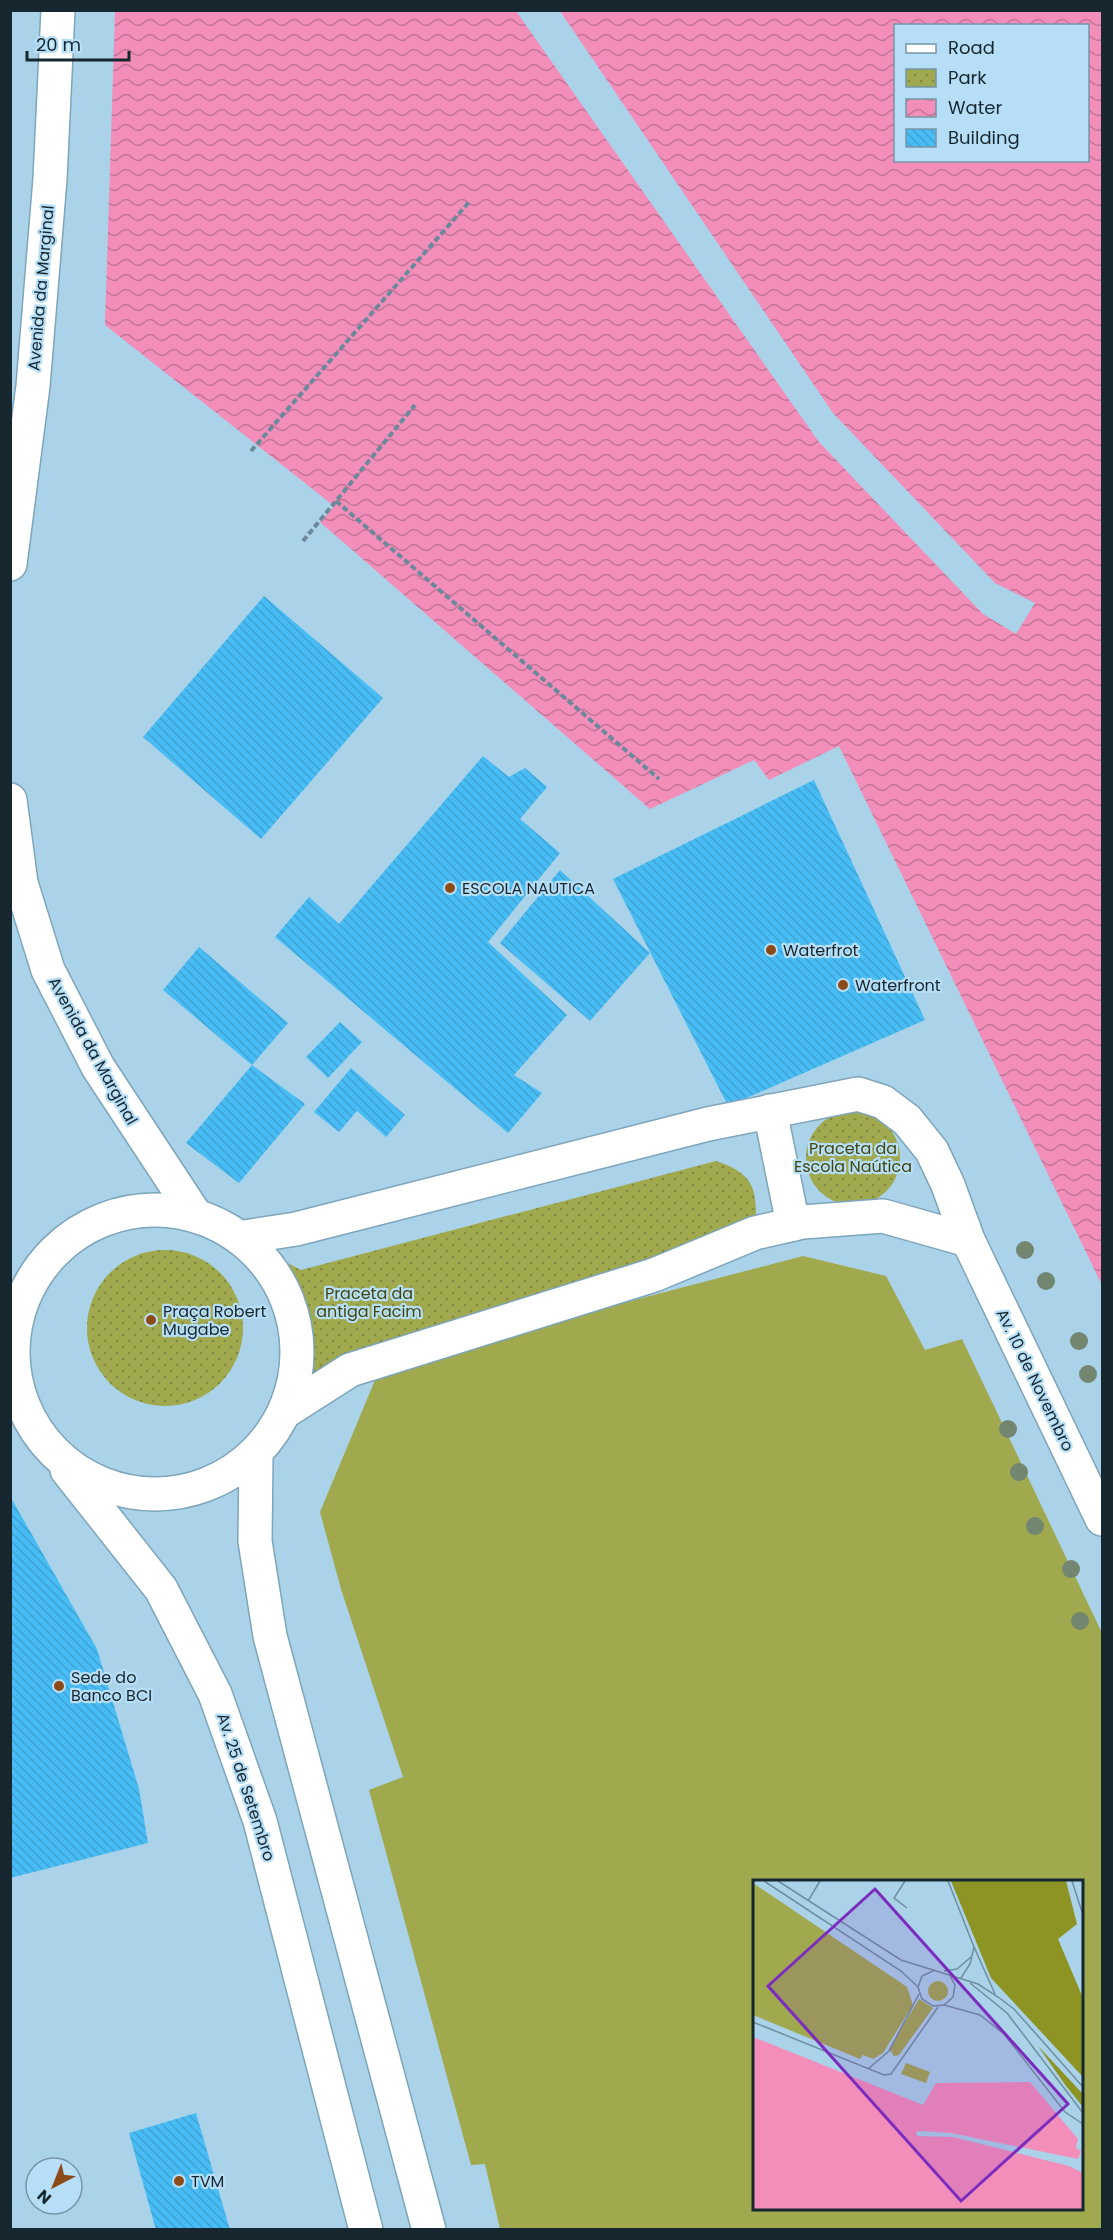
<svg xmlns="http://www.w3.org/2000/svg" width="1113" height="2240" viewBox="0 0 1113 2240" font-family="Poppins,sans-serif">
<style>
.grass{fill:#a1a94e;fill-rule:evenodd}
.park{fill:url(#park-dots)}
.water{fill:url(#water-waves);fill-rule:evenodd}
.building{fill:url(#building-back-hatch)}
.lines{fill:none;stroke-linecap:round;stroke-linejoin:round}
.minor-casing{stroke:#7da5bb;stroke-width:36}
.major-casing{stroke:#7da5bb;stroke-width:36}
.path{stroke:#6b899a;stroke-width:4;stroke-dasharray:6 3;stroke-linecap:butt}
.minor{stroke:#fff;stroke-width:33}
.major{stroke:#fff;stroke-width:33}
.tree{fill:#728670}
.poi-dot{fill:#8c4a18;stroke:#b6dff7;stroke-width:2}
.labels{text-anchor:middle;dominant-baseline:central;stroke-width:4.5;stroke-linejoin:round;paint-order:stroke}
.street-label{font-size:16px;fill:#17272f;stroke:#b6dff7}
.poi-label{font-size:16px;fill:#17272f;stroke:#b6dff7;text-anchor:start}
.park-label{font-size:16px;fill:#44470d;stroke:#b6dff7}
.inset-road{fill:none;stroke:#6f8e9f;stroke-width:1.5}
.view{fill:#7b2cbf;fill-opacity:0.15;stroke:#7b2cbf;stroke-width:3}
.inset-edge{fill:none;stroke:#17272f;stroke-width:3}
</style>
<defs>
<pattern id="park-dots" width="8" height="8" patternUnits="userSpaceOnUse" patternTransform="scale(1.5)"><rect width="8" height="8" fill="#a1a94e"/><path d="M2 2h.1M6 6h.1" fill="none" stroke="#828a41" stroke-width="1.8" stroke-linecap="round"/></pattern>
<pattern id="water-waves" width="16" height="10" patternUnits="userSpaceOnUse" patternTransform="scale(1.5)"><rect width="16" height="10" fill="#f28eb9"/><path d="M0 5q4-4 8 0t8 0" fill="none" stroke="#c37497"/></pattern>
<pattern id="building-back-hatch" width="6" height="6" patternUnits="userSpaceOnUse" patternTransform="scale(1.5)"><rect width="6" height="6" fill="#48bdf5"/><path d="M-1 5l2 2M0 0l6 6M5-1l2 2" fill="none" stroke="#3ea2d2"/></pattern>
</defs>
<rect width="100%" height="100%" fill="#aad2e9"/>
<path class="grass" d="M803,1256l83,20 39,74 37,-11 140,294v596h-602l-15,-65 -14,1 -102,-375 34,-13 -62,-188 -21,-77 58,-139 107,-34zM754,1882h328v326h-328z"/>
<g class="park">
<circle cx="853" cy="1158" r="47"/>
<path d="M716,1161c43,14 41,33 39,72l-442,149 -3,-68 -32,-56 23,12z"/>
<circle cx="165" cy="1328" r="78"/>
</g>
<path class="water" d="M115,11h401l303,431 164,172 33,20 19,-31 -40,-20 -162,-170 -273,-402h542v1274l-263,-539 -70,34 -15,-20 -104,49 -330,-287 14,-16 -229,-181zM896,26h192v134h-192z"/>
<g class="building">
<path d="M264,596l119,102 -122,141 -118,-102z"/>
<path d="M483,756l26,21 16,-9 22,19 -27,32 40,34 -72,89 79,73 -53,60 28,18 -34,40 -233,-196 34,-40 30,27z"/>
<path d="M814,780l111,240 -197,86 -115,-227z"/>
<path d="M560,870l90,83 -60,68 -90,-78z"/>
<path d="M199,947l89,76 -36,42 -89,-75z"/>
<path d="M340,1022l22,20 -34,36 -22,-21z"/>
<path d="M252,1065l53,39 -66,79 -53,-40z"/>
<path d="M351,1068l54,47 -19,22 -29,-26 -18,21 -25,-20z"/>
<path d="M10,1496l87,153 42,140 9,54 -138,35z"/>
<path d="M196,2113l34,117h-74l-27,-97z"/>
</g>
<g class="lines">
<g class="minor-casing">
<g id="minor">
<path d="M770,1111l23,113"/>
<path d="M244,1237l52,-8 412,-105 150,-30 25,8 24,18 25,31 16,34 20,55 134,279"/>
<path d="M289,1409l61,-39 304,-95 101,-42 48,-11 80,-6 85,24"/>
</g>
</g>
<g class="major-casing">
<g id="major">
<path d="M10,564l23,-178 17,-207 8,-169"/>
<path d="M10,800l11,83 27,87 50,97 98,149"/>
<circle cx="155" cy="1352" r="142"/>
<path d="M256,1455l-1,86 15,95 159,594"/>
<path d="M67,1470l94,119 54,105 45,127 106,409"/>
</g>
</g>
<g class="path">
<path d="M251,451l219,-250"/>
<path d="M336,501l323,278"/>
<path d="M303,541l112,-136"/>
</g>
<use href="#minor" class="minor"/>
<use href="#major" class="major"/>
</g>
<g class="tree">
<circle cx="1025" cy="1250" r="9"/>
<circle cx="1046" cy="1281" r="9"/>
<circle cx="1079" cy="1341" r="9"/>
<circle cx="1088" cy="1374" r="9"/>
<circle cx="1008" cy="1429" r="9"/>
<circle cx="1019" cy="1472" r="9"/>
<circle cx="1035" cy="1526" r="9"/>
<circle cx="1071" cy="1569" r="9"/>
<circle cx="1080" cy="1621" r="9"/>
</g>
<g class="poi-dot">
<circle cx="450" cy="888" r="6"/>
<circle cx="771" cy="950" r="6"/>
<circle cx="843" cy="985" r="6"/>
<circle cx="151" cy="1320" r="6"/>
<circle cx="59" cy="1686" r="6"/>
<circle cx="179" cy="2181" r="6"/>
</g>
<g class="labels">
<g class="street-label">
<text transform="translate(41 288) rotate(-85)">Avenida da Marginal</text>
<text transform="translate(93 1051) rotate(61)">Avenida da Marginal</text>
<text transform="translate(1035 1380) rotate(64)">Av. 10 de Novembro</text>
<text transform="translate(246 1787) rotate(72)">Av. 25 de Setembro</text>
</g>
<g class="poi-label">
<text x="462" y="888">ESCOLA NAUTICA</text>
<text x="783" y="950">Waterfrot</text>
<text x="855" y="985">Waterfront</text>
<text x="163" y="1311">Praça Robert<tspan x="163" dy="18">Mugabe</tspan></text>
<text x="71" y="1677">Sede do<tspan x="71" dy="18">Banco BCI</tspan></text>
<text x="191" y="2181">TVM</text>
</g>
<g class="park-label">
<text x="853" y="1148">Praceta da<tspan x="853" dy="18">Escola Naútica</tspan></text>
<text x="369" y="1293">Praceta da<tspan x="369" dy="18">antiga Facim</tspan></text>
</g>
</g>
<g transform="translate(753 1880)">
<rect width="330" height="330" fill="#aad2e9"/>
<path d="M0,3l154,104 6,18 -30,48 -10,6 -10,-4 -3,4 -107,-44zM153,183l24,9 -4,11 -25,-9z" fill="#a1a94e"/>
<path d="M198,1h115l11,43 -19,15 25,59v79l-92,-99zM285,166l45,48v13l-17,-21z" fill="#8d9424"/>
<path d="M175 111a10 10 0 1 1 20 0a10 10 0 1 1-20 0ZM166,119l14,9 -34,47 -5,1 -5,-7z" fill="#a1a94e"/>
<path d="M0,157l170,68 13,-22 94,-1 48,57 -2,9 5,3 -3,8 -127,-26 -30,-2 -5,1 1,4 36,1 116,29 14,7v36h-330z" fill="#f28eb9"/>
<path class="inset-road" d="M11,1l137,90 17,16M25,1l123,79 77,24 20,13 16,12 69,78M152,1l-11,17 13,10M195,1l26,66 -4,17 -9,14M319,1l11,34M55,21l12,-20M221,67l21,47M182,90l-13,6 -4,11 4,12 11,7 11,-1 9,-8 2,-12 -6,-11M191,91l13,-2 14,-12M217,103l37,30 76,100M191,125l36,10 24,19 61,78 18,12M0,142l131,53 7,-1 47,-67M115,189l21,-18 30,-57"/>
<path class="view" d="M122,9l193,215 -107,97 -193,-215z"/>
<rect width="330" height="330" class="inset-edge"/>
</g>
<rect width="1113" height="2240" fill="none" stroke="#17272f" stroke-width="24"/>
<rect x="894" y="24" width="195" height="138" fill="#b6dff7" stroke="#7695a7" stroke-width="1.5"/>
<rect x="906" y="44" width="30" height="9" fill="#ffffff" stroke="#7695a7" stroke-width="1.5"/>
<text x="948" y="54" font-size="18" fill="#17272f">Road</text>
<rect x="906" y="69" width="30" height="18" fill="url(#park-dots)" stroke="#7695a7" stroke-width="1.5"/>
<text x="948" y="84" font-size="18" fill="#17272f">Park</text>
<rect x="906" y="99" width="30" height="18" fill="url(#water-waves)" stroke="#7695a7" stroke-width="1.5"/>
<text x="948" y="114" font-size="18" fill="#17272f">Water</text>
<rect x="906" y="129" width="30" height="18" fill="url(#building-back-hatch)" stroke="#7695a7" stroke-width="1.5"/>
<text x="948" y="144" font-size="18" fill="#17272f">Building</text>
<g transform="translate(54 2186) rotate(222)"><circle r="28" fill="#b6dff7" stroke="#7695a7" stroke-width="1.5"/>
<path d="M0-4.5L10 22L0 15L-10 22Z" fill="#8c4a18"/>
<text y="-9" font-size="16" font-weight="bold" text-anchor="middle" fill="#17272f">N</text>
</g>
<path d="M27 51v9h102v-9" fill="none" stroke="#17272f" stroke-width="3"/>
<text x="36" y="51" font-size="18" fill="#17272f" stroke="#b6dff7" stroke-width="4.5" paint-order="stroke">20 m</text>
</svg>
